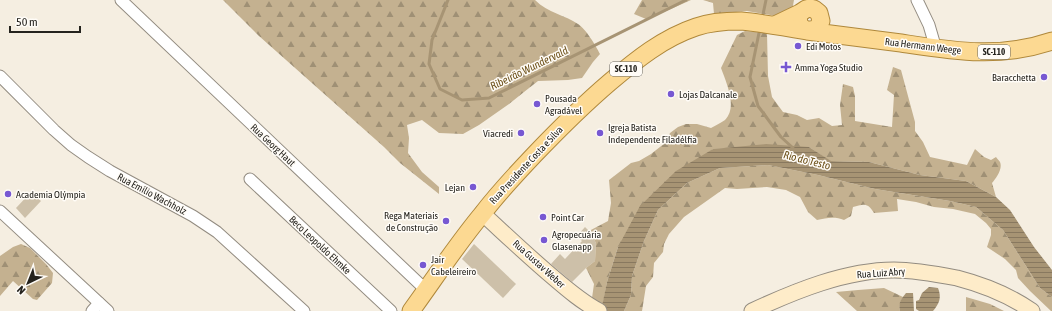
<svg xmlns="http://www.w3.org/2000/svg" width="1052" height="311" viewBox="0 0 1052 311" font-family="'Asap Condensed',sans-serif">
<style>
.green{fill:#cdc0a9}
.forest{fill:url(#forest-firs)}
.water{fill:url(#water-rules)}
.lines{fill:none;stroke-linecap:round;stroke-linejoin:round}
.stream{stroke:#a79474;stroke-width:3}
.street-casing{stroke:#938c81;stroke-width:13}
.secondary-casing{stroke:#938c81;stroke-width:17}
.primary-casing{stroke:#af883b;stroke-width:19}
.street{stroke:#fff;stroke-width:11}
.secondary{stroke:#feecc9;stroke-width:15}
.primary{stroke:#fcd992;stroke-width:17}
.poi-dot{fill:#7758d2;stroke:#fffcf7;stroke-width:1.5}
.labels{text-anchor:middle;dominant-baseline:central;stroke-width:3;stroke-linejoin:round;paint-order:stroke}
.shield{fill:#fffcf7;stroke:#66645f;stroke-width:1}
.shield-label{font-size:9px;font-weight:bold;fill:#25231e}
.poi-label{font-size:10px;fill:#25231e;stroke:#fffcf7;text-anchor:start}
.street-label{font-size:10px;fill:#25231e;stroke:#fffcf7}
.water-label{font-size:11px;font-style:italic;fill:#6c5019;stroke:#fffcf7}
</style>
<defs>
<pattern id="forest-firs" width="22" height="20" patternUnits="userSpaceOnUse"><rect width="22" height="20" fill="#c4b190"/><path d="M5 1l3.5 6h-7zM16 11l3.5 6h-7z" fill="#9f9075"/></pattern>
<pattern id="water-rules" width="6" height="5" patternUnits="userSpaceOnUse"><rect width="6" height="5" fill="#a79474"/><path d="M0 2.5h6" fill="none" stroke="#88785f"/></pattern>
</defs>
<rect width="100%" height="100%" fill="#f5eee1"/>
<g class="green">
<path d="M31,192l10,9 -16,17 -9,-10z"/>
<path d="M585,227l4,4 7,12 -1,18 -9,7 -14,14 -21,-18 9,-10 5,5 17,-18 -5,-5z"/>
<path d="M474,244l42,40 -13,14 -41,-39z"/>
</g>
<g class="forest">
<path d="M223,0h312c13,13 30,15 43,24 8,5 18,22 22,30l-7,8 -11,16 -14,2 -30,1 -14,11 -15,12 -30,21 -16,9 -24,-1 -17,-13 -15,5 2,13 -1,15 14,19 17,15v7l-39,-31 -16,-16 -125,-111z"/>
<path d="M642,0h49l-20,9 -25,10 -12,-5z"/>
<path d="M703,0h91l-2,11 -16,5 -29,-5 -33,3 -1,-11z"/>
<path d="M745,31l22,2 1,43 4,21 11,15 14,3 10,5 12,-2 13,8 10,-1 -2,-20 3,-21 10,3 2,9v25l37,6 2,-32 -7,-5 6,-23 8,3 14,52v9l8,11 7,15 37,8 8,-16 9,8 7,3 5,-3c1,2 3,3 4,5 3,7 -4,16 -8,21l4,14 -30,-16 -46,-6 -51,-13 -39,-1 -21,-14 -96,2 -95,98 -11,35 -5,27 -10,-11 2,-14 -8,-16 9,-7 1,-18 -7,-12 19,-10 3,-18 -2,-23 22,-17 8,-2 12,-7 14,-11 5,-10 8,-6 8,-3h11l14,4c5,-3 10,-5 14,-8 13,-13 1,-38 -4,-52l16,-33z"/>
<path d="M768,165l50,10 57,14 75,12 26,6 27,23 37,58 12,9v14h-1l-21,-20 -12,-13 -2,-8 -11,-11 -18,-12 4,-12v-6l-5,-6 -11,-9 -22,-5 -19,-2 -18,-5 -19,-3 1,12 -24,2c-6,-11 -11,-9 -21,-6l-2,9 -7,4c-9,-4 -18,-2 -27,0l-9,-8 -8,-15 -14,-7 -19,-3 -30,2 -12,-1 -41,29 -15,17 -5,10 -1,8 -9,11 -1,14 -7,9 -4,25h-18l7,-16 1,-19 12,-35 14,-31 29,-27 33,-15z"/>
<path d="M21,244l9,4 16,16 7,9 -1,10 -15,17 -4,-1 -20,-18 -13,15v-40l13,-9z"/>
<path d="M884,288l19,9c-3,5 -4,8 -3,14h-43l-21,-19 22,-2z"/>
<path d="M966,297l24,7 14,7h-38z"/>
</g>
<g class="water">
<path d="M766,144l43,3 22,14 38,1 51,13 46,6 30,16 14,13 24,37 18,23v27l-12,-9 -37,-58 -27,-23 -26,-6 -75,-12 -57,-14 -50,-10 -48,3 -33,15 -29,27 -14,31 -12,35 -1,19 -7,16h-23l6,-29 11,-35 22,-41 36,-35 37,-22z"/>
<path d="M929,287l9,1c4,10 1,16 -5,23h-14l-3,-2v-8l3,-1 3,-7z"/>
<path d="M906,293h7l1,18h-14c-2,-8 1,-12 6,-18z"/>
</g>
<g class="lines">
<g class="stream">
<path d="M448,0l-16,40 -3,24 11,25 22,11 27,-2 197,-98"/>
<path d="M762,19l4,-19"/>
<path d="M760,28l-10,49 8,29 23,31 12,11"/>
</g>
<g class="street-casing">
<g id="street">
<path d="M121,0l305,290"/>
<path d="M917,0l12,25 7,24"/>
<path d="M0,76l54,54 17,15 17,12 22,14 83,45 24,16 87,79"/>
<path d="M250,179l141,132"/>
<path d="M0,211l108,100"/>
<path d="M92,311l7,-8"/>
</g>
</g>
<g class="secondary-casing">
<g id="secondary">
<path d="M482,213c24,22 47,44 72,65 14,12 28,24 45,33"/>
<path d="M752,311c43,-20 94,-41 142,-41 21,0 42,4 63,8 27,7 52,17 75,33"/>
</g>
</g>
<g class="primary-casing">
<g id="primary">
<path d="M775,25l25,-12 6,-4 4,-1 4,1 5,4 2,8 -3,6c-11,8 -24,-1 -18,-14"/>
<path d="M411,311c24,-33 46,-67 72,-98 16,-21 34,-40 52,-59 24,-25 48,-49 75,-72 26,-22 53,-44 86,-55 14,-5 30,-6 45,-6 22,2 44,6 66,10 32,4 63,8 94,12 53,8 98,16 151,-2"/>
</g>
</g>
<use href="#street" class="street"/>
<use href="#secondary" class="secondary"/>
<use href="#primary" class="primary"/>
</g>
<g class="poi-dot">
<circle cx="798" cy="46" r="4"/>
<path d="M784 61h4v4h4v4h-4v4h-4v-4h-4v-4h4z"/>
<circle cx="1044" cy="77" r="4"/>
<circle cx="671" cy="94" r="4"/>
<circle cx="537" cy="104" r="4"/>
<circle cx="521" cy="133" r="4"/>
<circle cx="600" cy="133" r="4"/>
<circle cx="473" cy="187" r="4"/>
<circle cx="8" cy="194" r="4"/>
<circle cx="543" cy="217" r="4"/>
<circle cx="446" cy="221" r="4"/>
<circle cx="544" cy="240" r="4"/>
<circle cx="423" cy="265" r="4"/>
</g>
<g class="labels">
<g class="shield">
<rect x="978" y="45" width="32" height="14" rx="3"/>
<rect x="610" y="62" width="32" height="14" rx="3"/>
</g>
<g class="shield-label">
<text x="994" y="52">SC-110</text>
<text x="626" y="69">SC-110</text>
</g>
<g class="poi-label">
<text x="806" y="46">Edi Motos</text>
<text x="795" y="67">Amma Yoga Studio</text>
<text x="1036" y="77" text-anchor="end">Baracchetta</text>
<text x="679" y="94">Lojas Dalcanale</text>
<text x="545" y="98">Pousada<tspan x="545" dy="12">Agradável</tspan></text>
<text x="608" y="127">Igreja Batista<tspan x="608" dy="12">Independente Filadélfia</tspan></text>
<text x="513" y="133" text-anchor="end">Viacredi</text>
<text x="465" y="187" text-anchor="end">Lejan</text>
<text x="16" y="194">Academia Olýmpia</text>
<text x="438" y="215" text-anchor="end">Rega Materiais<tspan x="438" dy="12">de Construção</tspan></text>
<text x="551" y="217">Point Car</text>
<text x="552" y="234">Agropecuária<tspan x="552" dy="12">Glasenapp</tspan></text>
<text x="431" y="259">Jair<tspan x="431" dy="12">Cabeleireiro</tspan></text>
</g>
<g class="street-label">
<text transform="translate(923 46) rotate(7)">Rua Hermann Weege</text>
<text transform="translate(273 145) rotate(43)">Rua Georg Haut</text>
<text transform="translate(526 165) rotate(-47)">Rua Presidente Costa e Silva</text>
<text transform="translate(152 194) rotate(28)">Rua Emílio Wachholz</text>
<text transform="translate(320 245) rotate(43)">Beco Leopoldo Ehmke</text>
<text transform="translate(539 264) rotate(42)">Rua Gustav Weber</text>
<text transform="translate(881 273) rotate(-4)">Rua Luiz Abry</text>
</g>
<g class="water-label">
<text transform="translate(529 68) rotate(-26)">Ribeirão Wundervald</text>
<text transform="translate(807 160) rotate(14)">Rio do Testo</text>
</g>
</g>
<g transform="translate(28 283) rotate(223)" stroke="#fffcf7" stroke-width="3" paint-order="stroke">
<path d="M0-3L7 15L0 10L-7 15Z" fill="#25231e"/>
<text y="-6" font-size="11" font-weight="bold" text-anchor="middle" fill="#25231e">N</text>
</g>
<path d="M10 26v6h70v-6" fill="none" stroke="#25231e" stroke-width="2"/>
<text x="16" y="26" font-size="12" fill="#25231e" stroke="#fffcf7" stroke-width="3" paint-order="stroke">50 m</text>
</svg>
